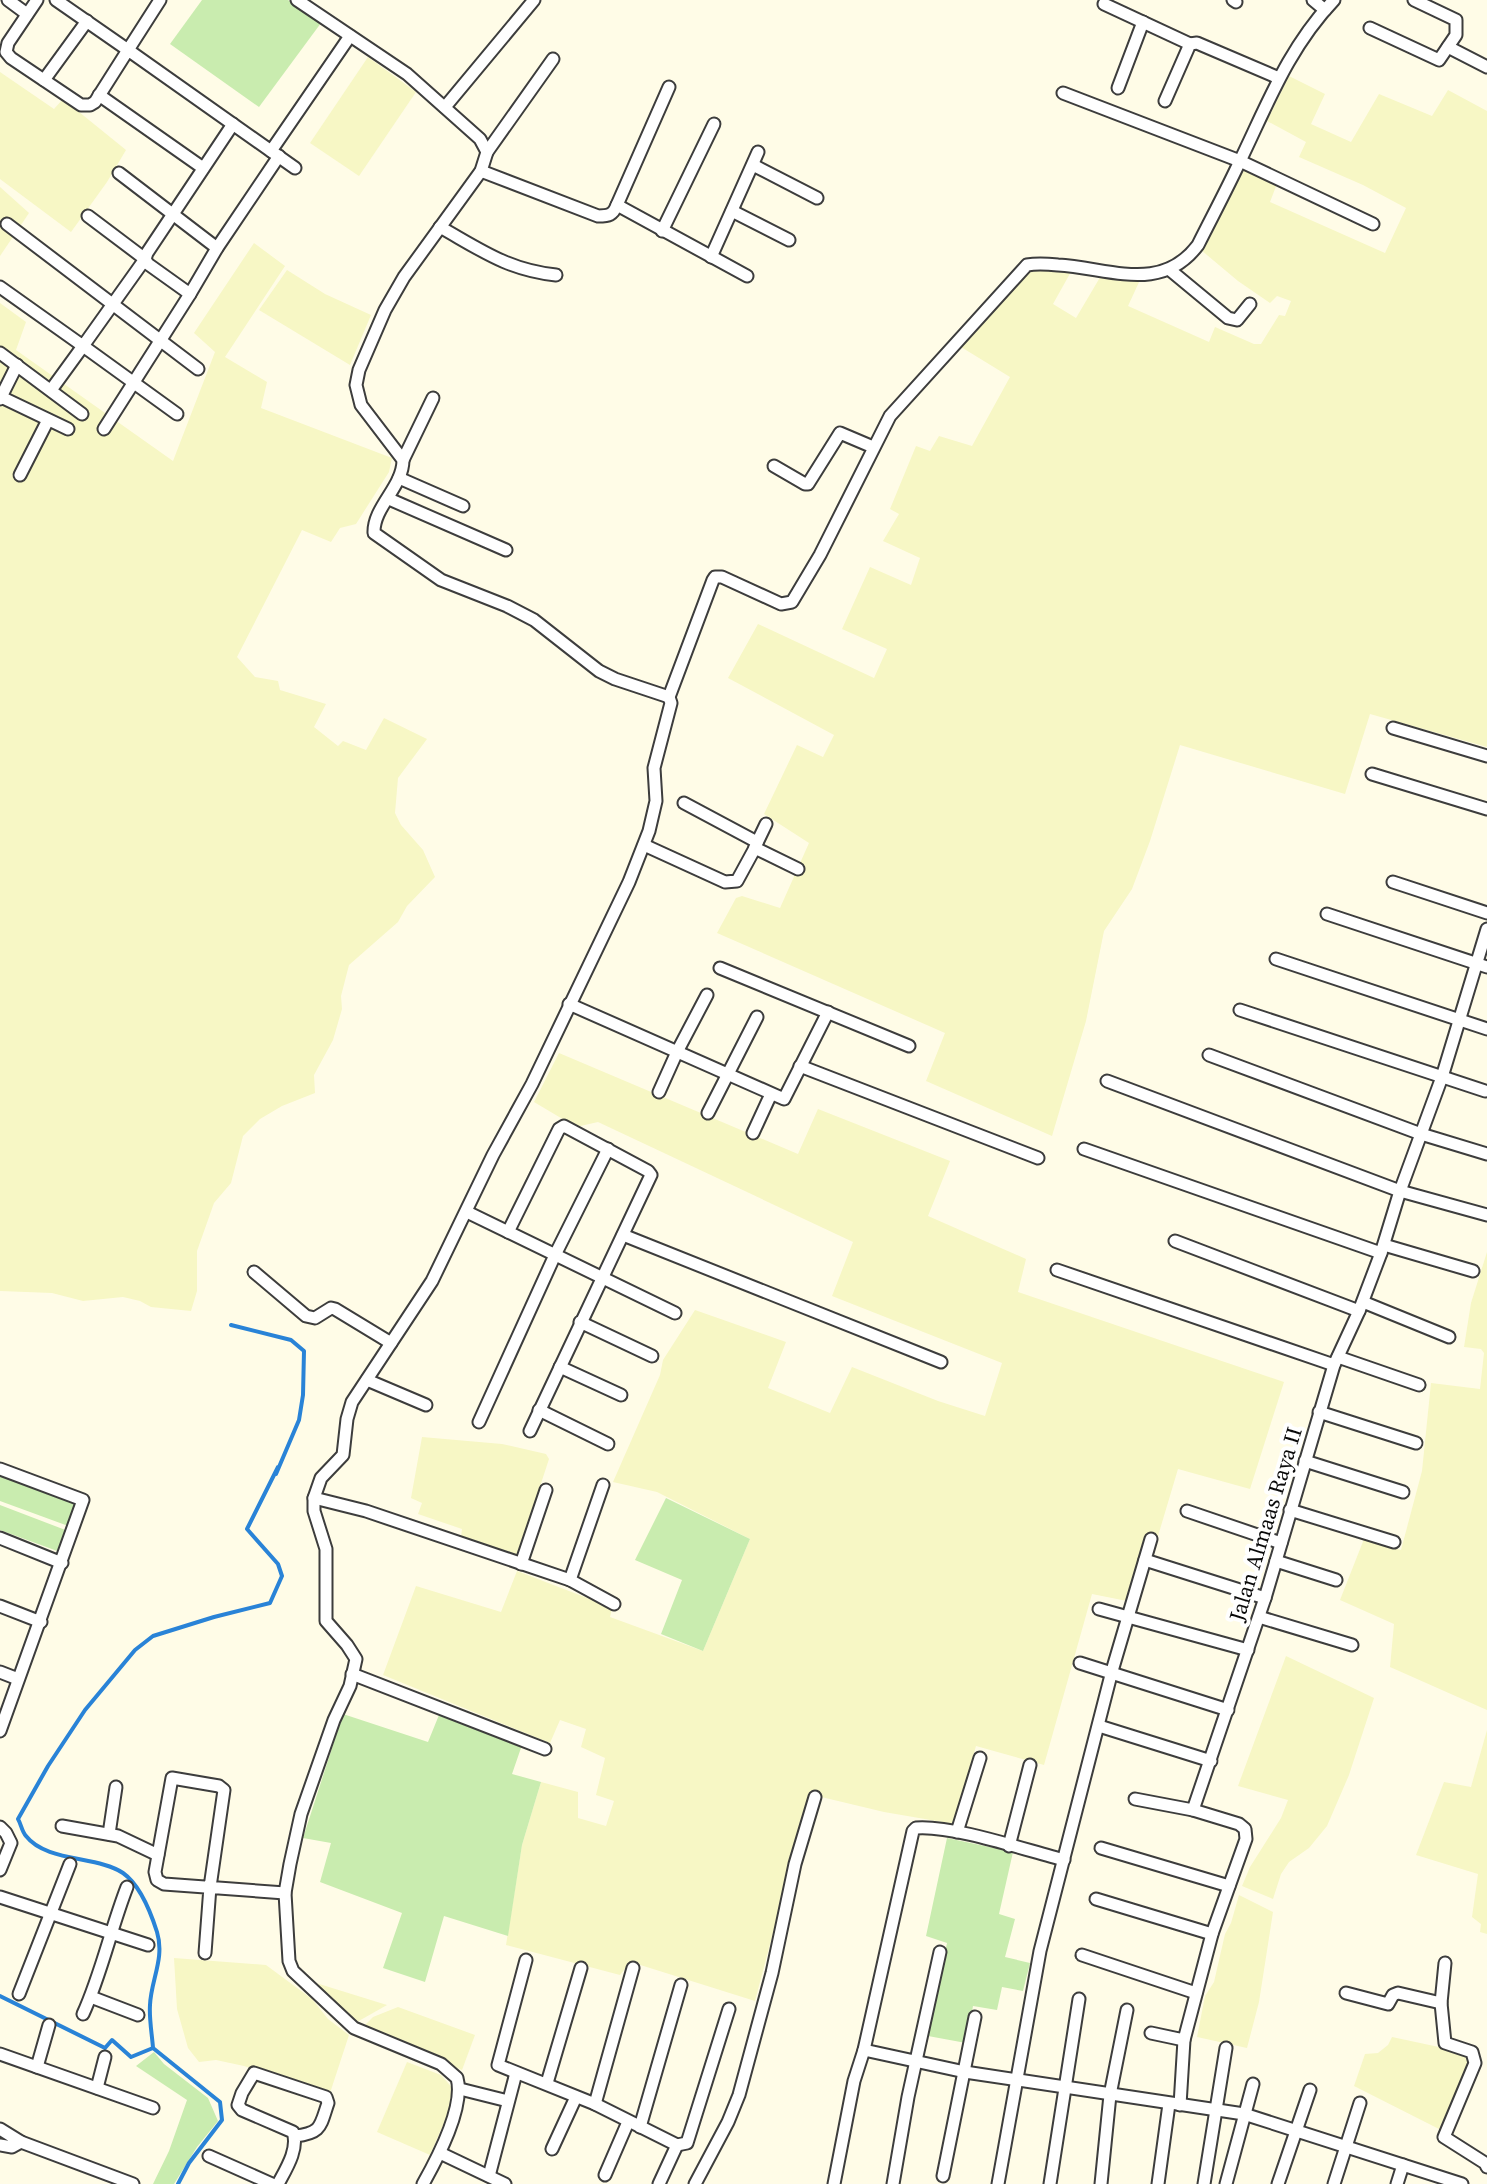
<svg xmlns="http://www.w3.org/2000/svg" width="1487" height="2184" viewBox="0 0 1487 2184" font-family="'Source Serif 4',serif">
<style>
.farmland{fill:#f7f7c5}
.green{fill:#c9ecaf}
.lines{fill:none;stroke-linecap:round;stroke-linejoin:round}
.stream{stroke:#2983d7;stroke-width:4}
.minor-casing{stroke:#3d3d3d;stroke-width:15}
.minor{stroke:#fff;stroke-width:11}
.labels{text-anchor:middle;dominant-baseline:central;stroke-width:8;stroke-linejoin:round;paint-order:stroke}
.street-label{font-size:22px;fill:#0a0a0a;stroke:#fff}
</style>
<rect width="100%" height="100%" fill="#fffce7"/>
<g class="farmland">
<path d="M368,57l48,35 -57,84 -49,-33z"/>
<path d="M0,72l54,37 9,-10 63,51 -19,32 -36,50 -71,-53z"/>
<path d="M1289,76l36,18 -14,30 40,18 28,-48 53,22 16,-26 39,21v636l-117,-33 -25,80 -165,-49 -30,96 -18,48 -28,42 -18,90 -34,115 -126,-55 19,-48 -228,-100 19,-35 6,-2 38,12 29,-65 -45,-29 33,-69 26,12 11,-22 -106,-57 30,-54 116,54 13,-29 -45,-20 28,-62 41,18 9,-27 -37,-17 16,-27 -9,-5 26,-63 14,5 9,-15 33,10 38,-69 -49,-30 68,-76 43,-1 -19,34 23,14 26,-44 38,6 -12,26 81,36 6,-15 39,17h7l18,-29 6,1 6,-15 -14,-5 -7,7 -32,-22 -37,-31 43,-84 34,15 -8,21 115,51 21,-45 -43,-23 -64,-28 7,-15 -39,-21z"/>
<path d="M0,187l29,26 -29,43z"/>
<path d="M254,243l31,23 -60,91 42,25 -6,26 131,50 -3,14 -33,52 -16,4 -9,14 -29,-12 -65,127 18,20 23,4 2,9 46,14 -12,23 24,19 5,-5 23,9 18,-32 43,21 -29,39 -3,35 6,12 22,25 12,27 -28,29 -9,16 -49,43 -8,31 1,13 -9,31 -19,35 1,18 -33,13 -22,13 -17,17 -12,47 -17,20 -17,48v40l-6,20 -40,-4 -11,-6 -17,-4 -40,4 -31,-8 -52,-2v-988l26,19 -10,28 157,111 42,-109 -21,-19z"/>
<path d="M287,270l38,24 46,21 -21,50 -91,-55z"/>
<path d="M559,1053l239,101 20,-45 132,52 -22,55 98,43 -8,33 266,90 -34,107 -72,-20 -20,67 -7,-2 -24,67 -35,-7 -48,171 -68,-19 -22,78 -70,-12 -71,-17 -19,58 -39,148 -121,-38 -6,2 -8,10 -114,-30 16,-100 19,-63 37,10v26l28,8 8,-25 -18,-6 9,-37 -24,-11 5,-18 -26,-9 -10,23 -167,-68 33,-89 85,26 16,-41 91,35 4,3 -2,8 93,34 47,-112 -93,-47 -44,-10 47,-107 3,-15 32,-50 91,32 -18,46 62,25 22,-46 86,34 47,15 17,-53 -170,-67 21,-54 -255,-120 -22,5 -42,-25z"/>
<path d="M1487,1252v458l-97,-43 4,-43 -54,-24 24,-61 37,11 21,-79 9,-88 49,6 4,-36 -3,-4 -17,-2 7,-44z"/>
<path d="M422,1437l80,7 44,10 3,5 -32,98 -56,-20 1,-8 -44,-15 4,-11 -11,-5z"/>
<path d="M1286,1656l88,42 -25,77 -22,51 -18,22 -20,14 -8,12 -8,25 -31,-13 8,-19 31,-49 7,-18 -50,-14z"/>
<path d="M1487,1730v204l-7,-2 1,-8 -9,-7 6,-43 -62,-19 28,-73 27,5z"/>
<path d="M1239,1895l34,17 -14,90 -12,46 -50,-11 8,-41 9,-14 11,-48 6,-11z"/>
<path d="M174,1958l92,7 46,34 16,20 21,16 -19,58 -86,-27 -28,-6 -17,2 -11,-14 -11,-39z"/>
<path d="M316,1983l71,22 -30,17 -17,-11z"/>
<path d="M398,2007l77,28 -13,35 -99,-43 10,-10z"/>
<path d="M1392,2037l75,16v15l-28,61 -85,-43 11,-32 13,-1 10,-8z"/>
<path d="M407,2062l34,13 14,16 -5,18 -20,46 -53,-23z"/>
</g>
<g class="green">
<path d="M202,0h86l33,23 -62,84 -89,-63z"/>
<path d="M0,1476l79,29 -8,22 -71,-26z"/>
<path d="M666,1498l84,41 -47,112 -42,-17 21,-54 -47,-20z"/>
<path d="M0,1505l68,26 -8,21 -60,-22z"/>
<path d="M343,1714l85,28 11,-27 83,30 -10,29 29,8 -19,63 -14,91 -64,-20 -19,66 -42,-14 19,-55 -82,-31 11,-39 -28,-5z"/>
<path d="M947,1838l66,14 -14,62 16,5 -10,38 25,6 -7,28 -21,-4 -5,23 -24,-4 -7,37 -38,-7 19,-93 -21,-7z"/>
<path d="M154,2052l10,12 44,34 10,23 -21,26 -23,37h-21l16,-33 18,-51 -51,-34z"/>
</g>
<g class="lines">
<g class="stream">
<path d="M0,1996l105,52 7,-8 19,17 22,-9"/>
<path d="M178,2184l11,-21 33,-43 -2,-18 -67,-54c-1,-14 -4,-29 -3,-43 1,-25 15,-47 7,-73 -6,-19 -17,-47 -34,-59 -25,-17 -77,-11 -97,-37 -4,-4 -5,-12 -8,-17l30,-53 37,-56 50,-60 18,-14 61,-19 56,-14 12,-27 -4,-12 -31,-35 31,-62 -2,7 23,-54 4,-25 1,-44 -13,-11 -60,-15"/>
</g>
<g class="minor-casing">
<g id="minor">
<path d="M8,0l19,14"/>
<path d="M37,0l-29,43 -2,9 5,6 70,47h9l5,-3 33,-52 167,118"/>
<path d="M56,0l72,50 32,-50"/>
<path d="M297,0l110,74 73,65 7,13 -6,19 -77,106 -19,33 -26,60 -3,15 5,20 42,55c0,27 -30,47 -29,73l67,47 66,26 27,14 65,51 16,8 54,18"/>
<path d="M1233,0l3,2"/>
<path d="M1313,0l12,10"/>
<path d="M1104,4l86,40"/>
<path d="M1370,28l69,32 17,-25v-15l-42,-20"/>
<path d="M1448,47l39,20"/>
<path d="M44,80l43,-59"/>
<path d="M1118,88l25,-66"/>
<path d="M1063,93l177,68 133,63"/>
<path d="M99,95l104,73"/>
<path d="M1165,101l25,-57 7,-1 82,35"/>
<path d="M445,107l89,-107"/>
<path d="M233,124l-86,129 -2,6 3,5 42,30 27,-46 62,-92"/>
<path d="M271,151l79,-115"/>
<path d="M487,152l66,-93"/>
<path d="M753,165l64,33"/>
<path d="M481,171l117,45c11,0 15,-1 19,-11l52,-118"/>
<path d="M119,173l98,75"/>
<path d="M617,205l130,71"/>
<path d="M732,211l57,29"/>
<path d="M7,224l191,145"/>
<path d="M440,227c41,23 68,43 116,48"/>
<path d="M662,231l52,-107"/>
<path d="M711,257l47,-105"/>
<path d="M1170,270l58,48 9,2 13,-16"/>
<path d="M0,287l83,59 62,-87 -57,-43"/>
<path d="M0,353l82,61"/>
<path d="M51,390l32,-44 94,68"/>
<path d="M1,397l67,32"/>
<path d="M0,399l17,-34"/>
<path d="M104,429l86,-135"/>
<path d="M403,460l30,-62"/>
<path d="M774,466l31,18h3l32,-51 33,14"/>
<path d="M20,475l28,-55"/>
<path d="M399,478l64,28"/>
<path d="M389,499l117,51"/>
<path d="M1393,728l94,28"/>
<path d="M1372,774l115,35"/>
<path d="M684,803l73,39"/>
<path d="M644,845l81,37 12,-1 18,-33 43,21"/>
<path d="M755,847l11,-23"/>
<path d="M1393,882l94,31"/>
<path d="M1327,914l160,53"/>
<path d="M1276,959l211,70"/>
<path d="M720,968l189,78"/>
<path d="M569,1004l215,95 44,-87"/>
<path d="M1240,1010l245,81"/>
<path d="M1209,1055l212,79 66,20"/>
<path d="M800,1066l238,92"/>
<path d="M1107,1081l293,110 87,24"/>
<path d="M659,1092l18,-40 30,-57"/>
<path d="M708,1113l49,-96"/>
<path d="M753,1133l18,-39"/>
<path d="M1084,1149l297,104"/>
<path d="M467,1212l208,101"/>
<path d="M508,1232l51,-103 5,-3 84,45 3,4 -121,256"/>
<path d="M623,1235l318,127"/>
<path d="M1175,1241l184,70"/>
<path d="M1384,1245l89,26"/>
<path d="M1057,1270l277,95"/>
<path d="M254,1272l52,44 9,2 16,-10 4,1 56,34"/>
<path d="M1363,1302l86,35"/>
<path d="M580,1322l72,34"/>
<path d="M1338,1357l81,28"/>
<path d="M560,1367l61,28"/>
<path d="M367,1380l59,25"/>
<path d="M539,1410l69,34"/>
<path d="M1319,1412l97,31"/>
<path d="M479,1422l76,-167 53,-106"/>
<path d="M1305,1461l98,31"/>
<path d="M0,1469l83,31 -83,231"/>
<path d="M314,1498l52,13 204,69 44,24"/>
<path d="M1290,1510l104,32"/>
<path d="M1187,1511l94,32"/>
<path d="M0,1538l62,25"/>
<path d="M1145,1560l120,38"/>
<path d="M1276,1561l60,19"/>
<path d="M521,1564l25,-74"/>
<path d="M570,1580l33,-95"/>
<path d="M0,1606l41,16"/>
<path d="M1099,1609l149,41"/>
<path d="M1259,1617l93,28"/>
<path d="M1080,1663l148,47"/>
<path d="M0,1672l18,7"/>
<path d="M352,1674l193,75"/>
<path d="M1099,1726l112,35"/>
<path d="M1135,1799l58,11"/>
<path d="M62,1826l56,10 40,19"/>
<path d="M0,1827l6,6 5,10 -11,27"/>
<path d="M957,1832l23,-74"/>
<path d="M109,1834l7,-47"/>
<path d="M1009,1846l21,-81"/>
<path d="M1101,1848l128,38"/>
<path d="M0,1897l148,48"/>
<path d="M1096,1899l116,35"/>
<path d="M205,1953l5,-66 14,-97 -5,-4 -47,-8 -17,94 2,8 7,4 121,9"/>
<path d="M1082,1955l114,38"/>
<path d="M526,1960l-28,105 97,39 82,41 10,-2 42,-134"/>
<path d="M1445,1963l-4,40 4,40 27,9 3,11 -31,74 41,26 2,4"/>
<path d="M1346,1993l42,11 5,-9 5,-2 43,10"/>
<path d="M19,1994l51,-130"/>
<path d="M91,1997l47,18"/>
<path d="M83,2014c18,-39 28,-86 44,-127"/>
<path d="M1151,2033l33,7"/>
<path d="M864,2050l101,22 279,42 218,70"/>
<path d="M0,2054l153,54"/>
<path d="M37,2067l12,-42"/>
<path d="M547,2083l34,-115"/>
<path d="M97,2088l8,-31"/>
<path d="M460,2089l48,12"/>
<path d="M595,2104l38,-136"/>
<path d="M1180,2105l4,-65 28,-106 34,-95 -1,-10 -6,-5 -46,-14 72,-212 69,-233 25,-54 22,-58 19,-62 42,-114 45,-148"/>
<path d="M640,2127l41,-142"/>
<path d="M0,2129l21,13 -9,5 -12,-2"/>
<path d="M21,2142l112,42"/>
<path d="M552,2149l24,-52"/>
<path d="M440,2153l65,31"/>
<path d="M209,2156l63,28"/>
<path d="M605,2175l23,-53"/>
<path d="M489,2176l27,-103"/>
<path d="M943,2176l32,-159"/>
<path d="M278,2184c8,-15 21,-35 15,-52l-51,-22 -4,-5 4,-12 12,-20 72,24 2,6c-8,23 -6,30 -33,33"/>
<path d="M423,2184c14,-25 42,-77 34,-106l-16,-14 -87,-36 -61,-57 -4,-10 -4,-68 5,-29 11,-50 33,-94 16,-34 6,-27 -9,-14 -21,-24v-72l-12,-38v-13l7,-20 22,-23 4,-36 5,-17 80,-121 61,-126 39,-71 97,-202 20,-51 7,-30 -2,-33 17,-65 -2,-6 44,-117 2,-3h7l59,27 11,-2 28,-47 70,-139 137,-151c11,-2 21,-1 31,0 52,3 103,29 140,-20 14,-28 29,-56 42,-84 28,-58 49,-114 94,-161"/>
<path d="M659,2184l18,-39"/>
<path d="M695,2184l33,-62 11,-27 33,-122 23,-109 20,-67"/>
<path d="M834,2184l20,-103 10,-31 49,-219 3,-3c37,-3 109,22 148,32"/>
<path d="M893,2184l15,-87 32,-145"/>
<path d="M998,2184l42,-233 72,-280 39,-132"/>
<path d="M1050,2184l29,-185"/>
<path d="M1101,2184l9,-89 17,-85"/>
<path d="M1158,2184l11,-80"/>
<path d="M1204,2184l22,-136"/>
<path d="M1226,2184l27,-100"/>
<path d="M1278,2184l32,-94"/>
<path d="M1334,2184l26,-81"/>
<path d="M1397,2184l6,-19"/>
</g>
</g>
<use href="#minor" class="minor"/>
</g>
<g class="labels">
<g class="street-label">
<text transform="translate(1265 1524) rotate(-73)">Jalan Almaas Raya II</text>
</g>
</g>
</svg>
